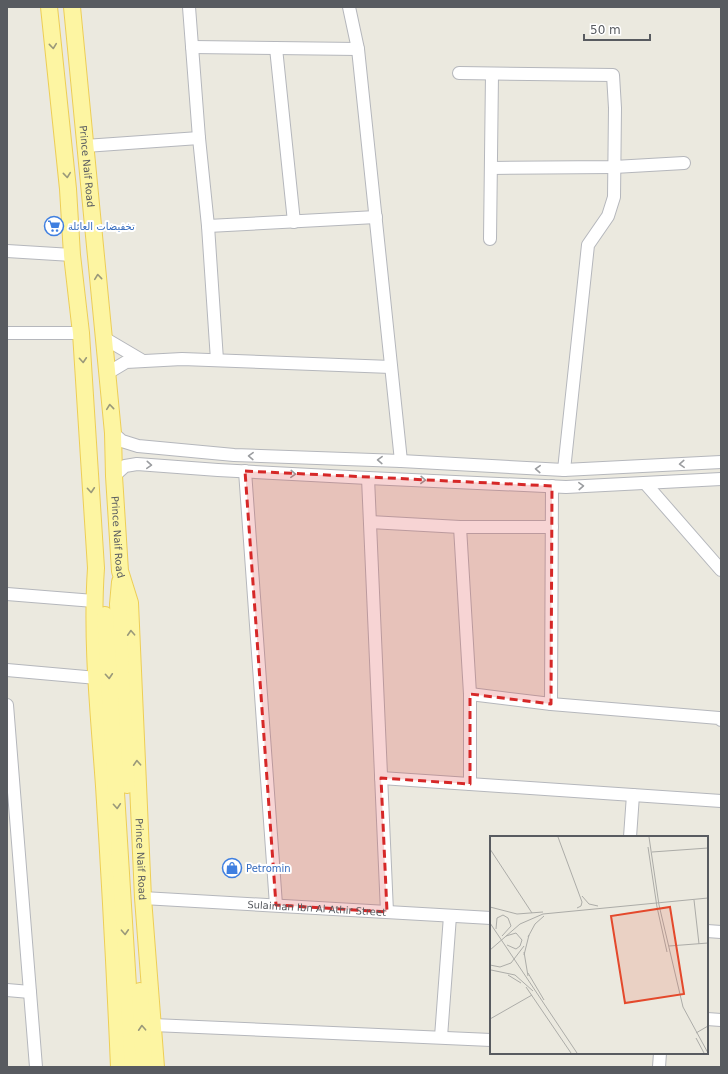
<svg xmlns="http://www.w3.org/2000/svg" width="728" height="1074" viewBox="0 0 728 1074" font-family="'DejaVu Sans',Vazirmatn,sans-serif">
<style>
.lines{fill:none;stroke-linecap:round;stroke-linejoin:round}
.minor-casing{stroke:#b5b7bc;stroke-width:14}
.major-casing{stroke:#edce56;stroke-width:18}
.minor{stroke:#fff;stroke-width:12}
.major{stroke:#fdf5a2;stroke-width:16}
.oneway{stroke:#9a997a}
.oneway2{stroke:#9b9da0}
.marked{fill:#d62828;fill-opacity:0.2;stroke:#d62828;stroke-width:3;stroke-dasharray:8 5;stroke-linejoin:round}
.labels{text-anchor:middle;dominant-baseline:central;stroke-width:4;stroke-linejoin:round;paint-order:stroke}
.street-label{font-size:10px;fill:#585b60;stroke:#fff}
.shop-label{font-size:10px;fill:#366cbe;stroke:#fff;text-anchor:start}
.inset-road{fill:none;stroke:#acaca8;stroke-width:1}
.view{fill:#e4492c;fill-opacity:0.15;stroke:#e4492c;stroke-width:2}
.inset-edge{fill:none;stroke:#585b60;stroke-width:2}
</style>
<rect width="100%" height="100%" fill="#ebe9df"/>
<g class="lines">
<g class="minor-casing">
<g id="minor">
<path d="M189,7l10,131 9,88 9,134"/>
<path d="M349,7l9,42 43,412"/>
<path d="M192,47l166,2"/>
<path d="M276,48l18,174"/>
<path d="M459,73l154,2 2,33 -1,89 -6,19 -20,29 -24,225"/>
<path d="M85,146l114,-8"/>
<path d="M491,168l123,-1 70,-4"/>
<path d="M208,226l168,-9"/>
<path d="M490,239l2,-165"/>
<path d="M7,251l65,4"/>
<path d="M7,333h74"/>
<path d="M104,338l39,23"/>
<path d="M106,374l20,-12 56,-3 209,8"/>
<path d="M113,433l9,8 16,5 96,9 167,6 163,9 157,-8"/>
<path d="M245,471l31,434"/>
<path d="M114,476l11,-10 12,-2 81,6 150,8 198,9 155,-8"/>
<path d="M368,478l19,434"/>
<path d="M645,483l76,87"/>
<path d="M370,522l90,5h92"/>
<path d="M460,527l10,167v90"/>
<path d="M7,594l87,7"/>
<path d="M7,670l90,8"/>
<path d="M470,694l81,10 168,14 2,2"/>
<path d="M551,704l1,-218"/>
<path d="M7,705l29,362"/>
<path d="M381,778l340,23"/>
<path d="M630,837l3,-42"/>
<path id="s1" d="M143,898l348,20"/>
<path d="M707,931l14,1"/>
<path d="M7,990l23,2"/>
<path d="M707,1019l14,1"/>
<path d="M153,1025l338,15"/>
<path d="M441,1037l9,-121"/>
<path d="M659,1067l1,-14"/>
</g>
</g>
<g class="major-casing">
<g id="major">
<path d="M49,7l19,182 4,66 9,78 15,235c-5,73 3,146 8,218 6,94 11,187 15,281"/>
<path id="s2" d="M72,7l41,426 1,43 6,95 10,32 13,295 13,169"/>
<path d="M120,582l-2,22 3,73 6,108"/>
<path d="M105,615l28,452"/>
<path d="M140,991l4,76"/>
</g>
</g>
<use href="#minor" class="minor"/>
<use href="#major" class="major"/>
</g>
<defs><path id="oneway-chevron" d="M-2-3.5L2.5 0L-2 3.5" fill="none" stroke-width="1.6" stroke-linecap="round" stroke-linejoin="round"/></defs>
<g class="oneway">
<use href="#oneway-chevron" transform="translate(53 46) rotate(84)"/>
<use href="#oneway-chevron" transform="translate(67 175) rotate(84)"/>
<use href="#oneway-chevron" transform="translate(98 277) rotate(-96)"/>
<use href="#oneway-chevron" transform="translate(83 360) rotate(86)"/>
<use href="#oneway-chevron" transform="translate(110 407) rotate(-96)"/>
<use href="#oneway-chevron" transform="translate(91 490) rotate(86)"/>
<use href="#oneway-chevron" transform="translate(131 633) rotate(-93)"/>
<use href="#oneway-chevron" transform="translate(109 676) rotate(86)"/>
<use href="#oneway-chevron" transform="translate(137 763) rotate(-93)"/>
<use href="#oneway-chevron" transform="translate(117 806) rotate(86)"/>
<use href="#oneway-chevron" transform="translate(125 932) rotate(87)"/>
<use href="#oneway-chevron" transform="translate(142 1028) rotate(-93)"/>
</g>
<g class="oneway2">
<use href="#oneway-chevron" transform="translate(251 456) rotate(-178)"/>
<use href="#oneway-chevron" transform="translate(380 460) rotate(-178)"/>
<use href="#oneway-chevron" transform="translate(682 464) rotate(177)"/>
<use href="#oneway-chevron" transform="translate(149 465) rotate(4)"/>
<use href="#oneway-chevron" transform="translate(538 469) rotate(-177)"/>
<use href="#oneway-chevron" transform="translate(293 474) rotate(3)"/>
<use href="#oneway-chevron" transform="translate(423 480) rotate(2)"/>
<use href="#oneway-chevron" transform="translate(581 486) rotate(-3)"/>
</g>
<path class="marked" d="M245,471l307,15 -1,218 -81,-10v90l-89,-6 6,134 -111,-7z"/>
<defs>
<g id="supermarket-ring" transform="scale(1)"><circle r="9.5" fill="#fff" stroke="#3f7fe0" stroke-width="1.5"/><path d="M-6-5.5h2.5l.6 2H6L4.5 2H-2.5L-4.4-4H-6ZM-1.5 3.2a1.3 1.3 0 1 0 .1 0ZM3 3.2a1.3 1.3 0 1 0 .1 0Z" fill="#3f7fe0"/></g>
<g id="shop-ring" transform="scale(1)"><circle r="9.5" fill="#fff" stroke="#3f7fe0" stroke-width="1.5"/><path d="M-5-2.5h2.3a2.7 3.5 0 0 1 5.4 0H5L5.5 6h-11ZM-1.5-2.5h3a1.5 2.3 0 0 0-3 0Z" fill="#3f7fe0"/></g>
</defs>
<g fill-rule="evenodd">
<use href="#supermarket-ring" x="54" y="226"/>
<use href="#shop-ring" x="232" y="868"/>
</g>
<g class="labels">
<g class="street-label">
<text stroke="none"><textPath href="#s2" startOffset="160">Prince Naif Road</textPath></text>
<text stroke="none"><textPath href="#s2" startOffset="532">Prince Naif Road</textPath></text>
<text stroke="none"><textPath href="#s2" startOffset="856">Prince Naif Road</textPath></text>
<text stroke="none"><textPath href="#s1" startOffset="174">Sulaiman Ibn Al Athir Street</textPath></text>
</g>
<g class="shop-label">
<text x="68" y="226">تخفيضات العائلة</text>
<text x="246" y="868">Petromin</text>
</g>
</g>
<g transform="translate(490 836)">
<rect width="218" height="218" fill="#ebe9df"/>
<path class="inset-road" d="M68,1l24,65 -1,4 -4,2M159,1l10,68 24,102 25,46M158,11l9,60 10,45M0,13l42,64M162,16l56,-4M92,60l7,8 9,2M204,64l5,44M0,71l27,7 26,-2M0,87l87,130M6,93l1,-11 6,-3 5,3 3,8 -9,10M16,100l10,-3 6,7 -2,6 -4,3 -9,-4M38,101l7,-13 9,-8M179,110l39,-3M0,114l30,-26 23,-10 165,-16M34,116l4,24M34,119l5,-20M0,129l10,2 11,-4 13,-17M1,134l24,5 18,16M38,137l16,27M18,139l13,8M36,151l45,66M0,183l42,-24M206,197l12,-7M206,202l8,15"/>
<path class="view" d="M180,71l14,87 -59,9 -14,-87z"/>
<rect width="218" height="218" class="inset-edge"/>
</g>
<rect width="728" height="1074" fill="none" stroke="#585b60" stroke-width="16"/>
<path d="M584 34v6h66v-6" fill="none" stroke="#585b60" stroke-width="2"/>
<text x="590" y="34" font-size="12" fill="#585b60" stroke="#ffffff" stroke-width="3" paint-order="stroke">50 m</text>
</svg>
